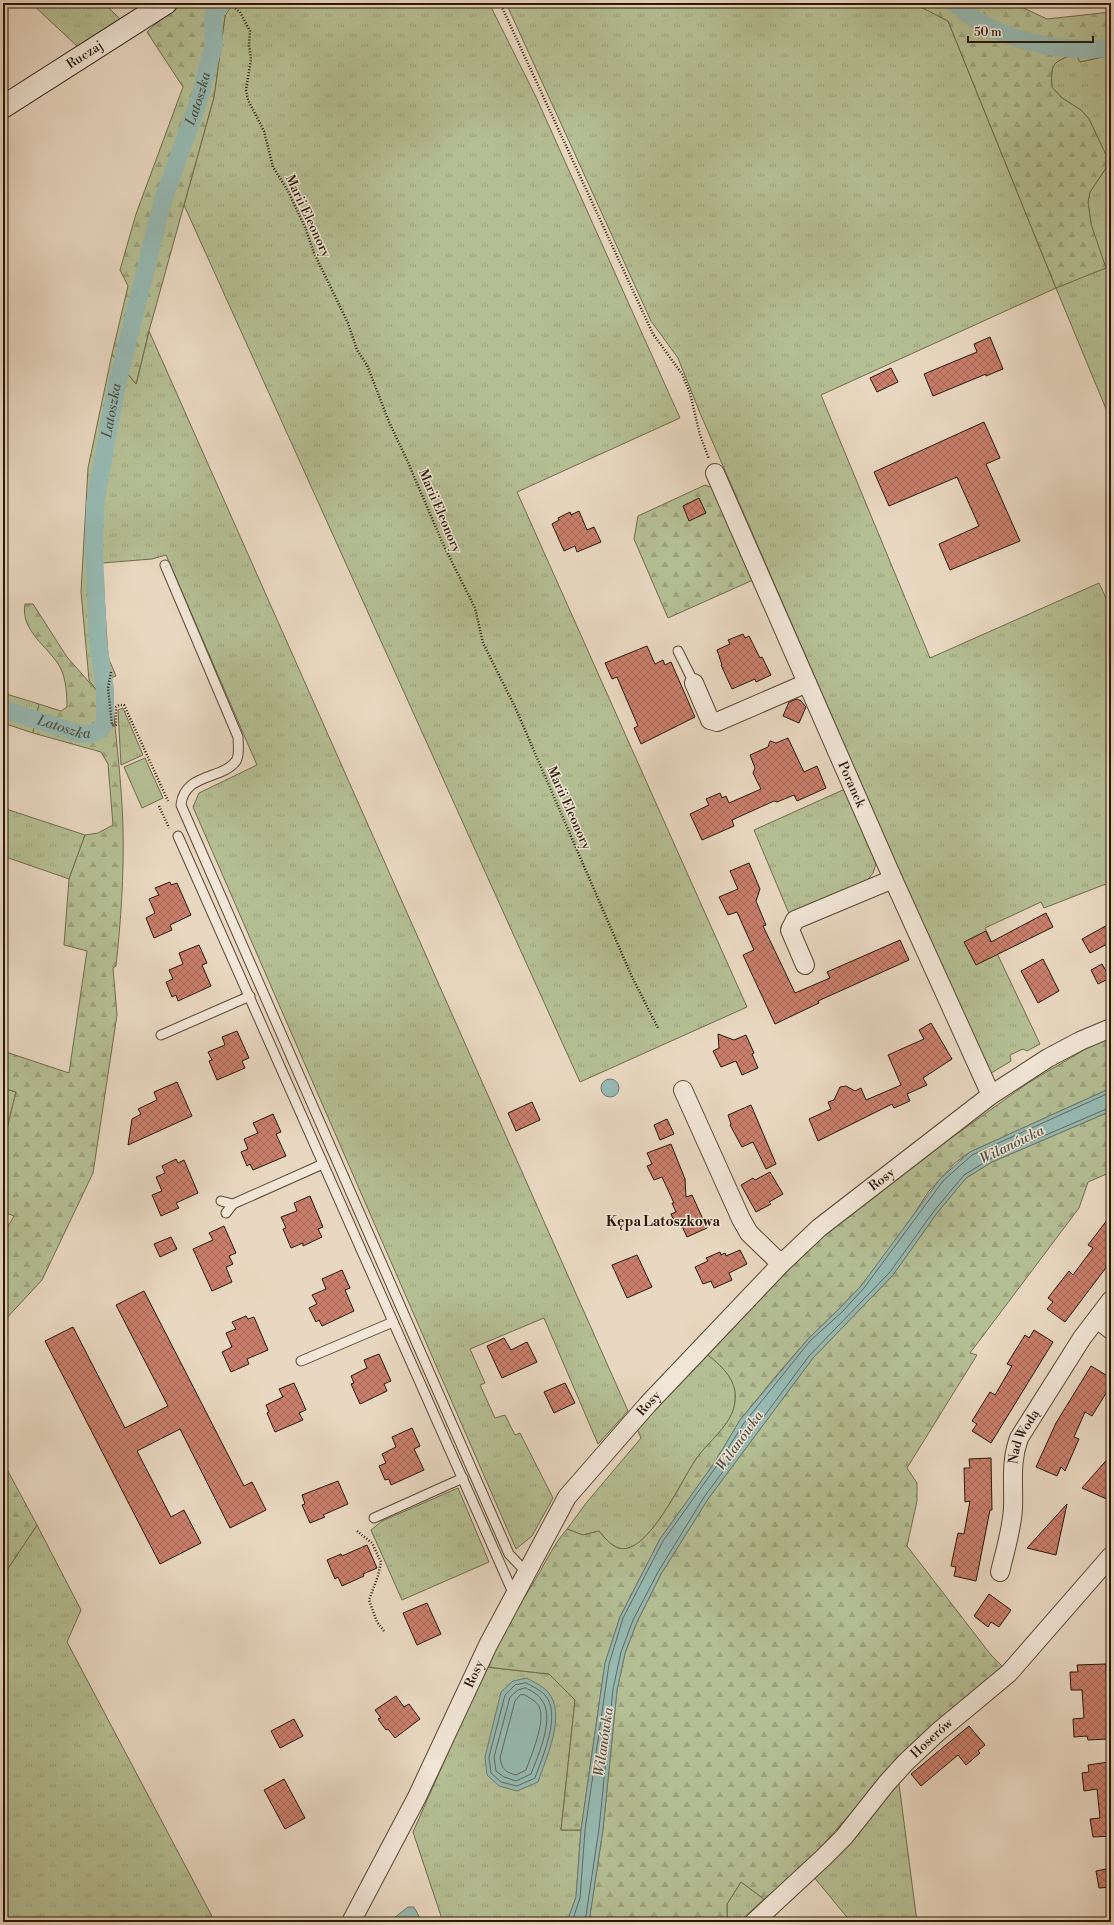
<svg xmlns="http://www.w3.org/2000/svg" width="1114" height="1925" viewBox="0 0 1114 1925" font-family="'Libre Bodoni',serif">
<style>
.grass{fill:url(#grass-tufts);stroke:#706c4c}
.forest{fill:url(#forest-firs);stroke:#706c4c}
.pitch{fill:#b5bf94;stroke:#706c4c}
.water{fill:#97bab3;stroke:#6b796d}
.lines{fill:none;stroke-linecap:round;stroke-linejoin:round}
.shore{stroke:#60695c;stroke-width:1}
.canal{stroke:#97bab3;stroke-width:18}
.building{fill:url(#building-cross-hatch);stroke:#2a1805}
.lane-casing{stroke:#5a4834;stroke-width:11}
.street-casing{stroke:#5a4834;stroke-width:20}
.secondary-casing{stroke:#2a1805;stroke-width:24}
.path{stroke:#2a1805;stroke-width:2.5;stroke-dasharray:1 2;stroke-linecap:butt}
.lane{stroke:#f1e6d7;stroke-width:9}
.street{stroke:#f1e6d7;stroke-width:18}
.secondary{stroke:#f1e6d7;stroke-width:22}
.labels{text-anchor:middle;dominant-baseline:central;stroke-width:3;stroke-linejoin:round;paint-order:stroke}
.street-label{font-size:13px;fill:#2a1805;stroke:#f1e6d7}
.water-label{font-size:14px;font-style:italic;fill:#505142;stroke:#f1e6d7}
.neighbourhood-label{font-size:14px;font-weight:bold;fill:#2a1805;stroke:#f1e6d7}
</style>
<defs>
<pattern id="grass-tufts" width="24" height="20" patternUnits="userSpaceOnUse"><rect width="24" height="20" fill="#b5bf94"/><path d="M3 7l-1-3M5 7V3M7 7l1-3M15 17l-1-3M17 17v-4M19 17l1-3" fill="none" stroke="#9ca37e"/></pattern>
<pattern id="forest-firs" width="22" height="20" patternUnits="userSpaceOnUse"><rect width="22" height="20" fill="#b5bf94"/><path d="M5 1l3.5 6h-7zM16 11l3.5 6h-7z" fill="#9ca37e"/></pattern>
<pattern id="building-cross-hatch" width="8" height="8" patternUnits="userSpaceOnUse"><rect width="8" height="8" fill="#ca7f6c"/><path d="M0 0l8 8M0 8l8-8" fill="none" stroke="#a46757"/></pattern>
</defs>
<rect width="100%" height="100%" fill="#e9d8c1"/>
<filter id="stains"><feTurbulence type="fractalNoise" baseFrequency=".005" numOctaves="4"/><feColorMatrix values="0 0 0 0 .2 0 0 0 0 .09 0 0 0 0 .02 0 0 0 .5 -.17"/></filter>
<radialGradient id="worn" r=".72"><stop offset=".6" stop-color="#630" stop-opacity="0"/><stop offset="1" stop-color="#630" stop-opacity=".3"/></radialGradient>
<g class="grass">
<path d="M31,3h73l16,16 -42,28z"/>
<path d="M233,3h256l47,94 144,321 -163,74 230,515 -167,75 -396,-877 30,-108 11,-81z"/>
<path d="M506,3h407l35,18 108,267 35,-64 -3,-22 2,-10 16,-24v-13l-17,-36 -8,-9 -19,-12 -10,-11c-2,-26 2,-24 23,-34l5,9 31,-7v366l-55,-133 -235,107 109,263 169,-75 12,26v273l-67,26 -3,-6 -56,26 55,116 -13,7 -4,-2 -13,6 1,6 -23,14 -288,-662 -22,-55 -27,-37z"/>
<path d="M149,331l479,1080 -30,33 -54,-126 -74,31 15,34 -5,2 15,33 10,-3 10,20 5,-2 33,65 -21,38 -16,13 -323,-742 6,-14 58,-28 -91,-210 -14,4 -50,4 6,94 8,19 -5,2 1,17 -16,-5 -7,-10 -8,-88 7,-124 24,-114 24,30z"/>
<path d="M3,693l36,11 -6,29 -30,-10z"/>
<path d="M123,708l20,47 -22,10 -3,-55z"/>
<path d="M845,789l31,75 -3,9 -11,14 -72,29 -36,-86z"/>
<path d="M3,808l82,27 -16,44 -66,-23z"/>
<path d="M3,1088l13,4 -13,53z"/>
<path d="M708,1355c15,12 30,26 27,47 -3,24 -27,39 -39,57 -15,23 -40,76 -64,88 -15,6 -24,-5 -33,-16l-16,4 -16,-6 20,-27 54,-64 -4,-9z"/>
<path d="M458,1488l31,74 -87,38 -31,-70 11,-9z"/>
<path d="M37,1525l44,85 -14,32 148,280h-212v-346z"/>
<path d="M486,1667l63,7 26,26 -14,130h20l-5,67 -9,25h-124l-30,-90z"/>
<path d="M899,1784l18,138h-66l-38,-46z"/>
<path d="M741,1882l23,17 -25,23h-12v-18z"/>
</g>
<g class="forest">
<path d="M179,3h31v4l15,9 -11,81 -65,234 -13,53 -24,-30 16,-68 -8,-16 16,-56 47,-127 -36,-55z"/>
<path d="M913,3h100l34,16 64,-7v43l-31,7 -5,-9c-21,10 -25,8 -23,34l10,11 19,12 8,9 17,36v13l-16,24 -2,10 3,22 15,44 -50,20 -108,-267z"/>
<path d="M705,485l8,3 40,92 -85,38 -34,-79 4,-23z"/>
<path d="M25,604h8l34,53 29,33 16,5c4,45 10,89 11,134 1,46 -2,91 -7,137l-3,2 4,47 -24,158 -51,107 -39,42v-87l11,-19 -11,-4v-67l13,-53 -13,-4v-37l66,22 18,-122 -23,-6 5,-66 16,-44 13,-2 15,-8 -5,-61 -7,-12 -68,-19 6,-29 22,7 6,-4c0,-12 -1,-29 -7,-40 -12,-21 -40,-36 -35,-63z"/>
<path d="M1111,1037v51l-141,64 -15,11 -26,28 -24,37 -44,58 -22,23 -31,30 -32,37 -36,44 -25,42 -55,77 -40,78 -15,46 -24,167h-20l14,-130 -26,-26 -63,-7c17,-31 33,-62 52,-92 9,-16 17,-32 29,-46l16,6 16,-4c9,11 18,22 32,16 25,-11 50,-65 65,-88 12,-18 36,-33 39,-57 3,-21 -12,-35 -27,-47l108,-115 57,-46 155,-111 61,-36z"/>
<path d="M1111,1111v61l-23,10 -9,26 -109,145 7,2 -70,113 10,15v18l-10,45 84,109 13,13 -107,93 -91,103 -42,35 -23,-17 -14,22v18h-138l14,-93 14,-139 8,-37 12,-31 24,-48 47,-75 105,-141 80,-83 44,-62 29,-35 26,-16z"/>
<path d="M3,1462l34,63 -34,51z"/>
</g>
<path class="pitch" d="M145,758l18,40 -21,10 -18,-41z"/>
<g class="water">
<circle cx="610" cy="1088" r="9"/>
<path d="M1111,1088v23l-119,51 -26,16 -29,35 -44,62 -80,83 -105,141 -47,75 -24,48 -12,31 -8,37 -14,139 -14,93h-22l9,-25 5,-67 24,-167 15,-46 40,-78 55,-77 25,-42 68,-81 31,-30 22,-23 79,-107 30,-27z"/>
<path d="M527,1678c6,4 16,8 21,14 19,22 -2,66 -10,90l-21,9 -18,-5 -12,-11 -2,-18 16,-65 12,-11z"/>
<path d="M408,1907h6l8,15h-33z"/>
</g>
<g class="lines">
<g class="shore">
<path d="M526,1683c6,3 14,7 18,11 19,19 -2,63 -9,84l-18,8 -16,-4 -10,-9 -2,-16 16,-62 10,-10z"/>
<path d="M526,1688c5,3 12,6 15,11 15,18 -3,56 -10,75l-15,7 -12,-4 -8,-6 -2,-14 16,-60 8,-7z"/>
<path d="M525,1695c6,4 13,7 15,14 5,14 -9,47 -14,61l-10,5c-11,-3 -14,-6 -16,-17l15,-57 5,-6z"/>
<path d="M572,1922l8,-24 5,-68 24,-166 14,-46 40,-77 55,-77 26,-41 66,-82 32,-29 22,-24 79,-107 29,-26 139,-63"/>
<path d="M585,1922l14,-93 14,-140 8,-37 12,-32 25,-48 46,-75 105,-141 81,-84 44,-61 30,-36 26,-16 121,-52"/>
</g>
<g class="canal">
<path d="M955,3c37,37 105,50 156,45"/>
<path id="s1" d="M3,709l78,25h9l11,-4 4,-10v-30l-7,-49 -4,-88 1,-49 21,-116 47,-188 36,-100 15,-56 -1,-28 9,-13"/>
</g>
</g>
<g class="building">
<path d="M990,337l13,32 -17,7v-2l-53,22 -9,-22 53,-22 -3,-8z"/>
<path d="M891,368l7,14 -21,10 -7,-14z"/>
<path d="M984,422l16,36 -14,6 34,77 -70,29 -11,-26 40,-18 -22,-49 -68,29 -15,-34z"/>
<path d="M699,498l7,15 -17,8 -6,-15z"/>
<path d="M579,511l8,19 7,-3 7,15 -24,10 -2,-6 -11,5 -12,-27 7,-4 -1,-2 12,-6 1,3z"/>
<path d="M743,634l2,4 4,-2 11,22 2,-1 9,18 -15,7 -1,-3 -23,10 -11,-24h1l-5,-15 13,-6 -2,-4z"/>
<path d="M647,646l8,18 8,-4 2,5 6,-3 24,55 -54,27 -7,-16 4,-2 -21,-49 -5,2 -7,-16z"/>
<path d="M797,699l4,2 5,6 -7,16 -16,-7 6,-14z"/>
<path d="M788,738l16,34 13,-6 9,22 -29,13 -3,-6 -17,7 -3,-1 -42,19 2,6 -32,14 -12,-26 19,-9 -3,-6 14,-6 2,5 4,-2 3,7 32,-14 -8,-16 2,-5 -5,-13 18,-8 2,-6 6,2z"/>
<path d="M749,863l11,26 -4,12 10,24 -3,1 32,67 35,-15 -3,-6 73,-32 9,20 -91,41 1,2 -44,21 -32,-69 11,-5 -17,-38 -9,3 -9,-18 19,-8 -8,-18z"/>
<path d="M170,882l1,3 6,-2 14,32 -21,10 2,5 -18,8 -8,-20 9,-5 -6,-14 10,-4 -4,-7z"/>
<path d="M1046,913l7,14 -77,38 -12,-23 22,-11 5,11z"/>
<path d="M1111,923v19l-21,11 -8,-14z"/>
<path d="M199,945l8,18 -5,2 9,21 -33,15 -2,-6 -4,2 -6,-15 7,-3 -4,-9 14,-6 -4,-11z"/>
<path d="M1043,959l16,32 -21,12 -17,-32z"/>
<path d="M1102,964l8,14 -12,6 -7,-14z"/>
<path d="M931,1023l21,36 -29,19 4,7 -20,9 3,7 -16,7 -2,-4 -74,37 -9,-22 22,-10 -3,-7 6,-2 6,-13 6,-1 9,5 6,-3 5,12 35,-15 -13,-30 36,-16 -5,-9z"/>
<path d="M237,1031l12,27 -7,3 3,7 -28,12 -8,-19 3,-1 -4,-8 17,-7 -3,-8z"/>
<path d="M718,1034l16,6 12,-5 8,18 -2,1 6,14 -16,7 -6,-14 -15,6 -8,-16 6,-3z"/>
<path d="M177,1082l15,34 -64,29 4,-26 9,-5 -3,-5 19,-9 -3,-8z"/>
<path d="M532,1102l8,18 -24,11 -8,-18z"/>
<path d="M751,1105l25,59 -10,5 -13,-27 -11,5 -12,-22 1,-1 -3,-9z"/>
<path d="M273,1114l8,18 -5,2 10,22 -33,14 -3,-6 -3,2 -6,-14 7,-3 -4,-10 14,-6 -5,-10z"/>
<path d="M667,1119l7,15 -14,6 -6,-15z"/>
<path d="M671,1144l14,35 1,18 6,-2 15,33 -20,9 -6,-13 -5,2 -5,-12 5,-2 -4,-9h2l-12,-26 -8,3 -7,-14 5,-2 -5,-11z"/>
<path d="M176,1159l2,4 6,-3 14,33 -22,10 3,5 -18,8 -9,-21 10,-4 -6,-14 9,-4 -3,-7z"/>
<path d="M770,1172l13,22 -14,8 2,2 -15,8 -15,-27 12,-7 2,2z"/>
<path d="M310,1196l13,31 -5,2 4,8 -19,9v-3l-12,5 -8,-19 3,-1 -5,-11 16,-6 -3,-8z"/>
<path d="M1111,1215v46l-46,61 -18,-13 6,-7 -5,-4 21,-27 4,4 20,-27 -5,-3z"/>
<path d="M224,1226l12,27 -7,3 4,8 -7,3 6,15 -20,9 -19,-42 20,-9 -4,-7z"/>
<path d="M171,1237l6,12 -17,8 -6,-13z"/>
<path d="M740,1250l7,14 -18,9 3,7 -18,8 -3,-7 -8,3 -8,-17 13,-6 -2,-3 14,-6 1,3 4,-2 1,3z"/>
<path d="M637,1255l15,32 -25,11 -15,-33z"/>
<path d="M342,1270l8,18 -5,2 9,21 -32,15 -3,-6 -3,2 -7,-14 8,-4 -5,-9 14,-6 -4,-10z"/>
<path d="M144,1291l100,195 8,-4 14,28 -36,18 -50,-99 -43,22 34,66 13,-7 17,33 -41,21 -115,-223 28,-14 52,101 43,-22 -52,-101z"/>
<path d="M246,1316l2,3 6,-2 14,33 -21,9 2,5 -18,8 -9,-20 10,-5 -6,-14 10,-4 -4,-7z"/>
<path d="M1034,1330l19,12 -62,101 -19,-12 5,-7 -5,-3 18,-29 5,3 17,-29 -5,-2 18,-29 4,3z"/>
<path d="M504,1338l7,12 16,-8 10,20 -35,16 -15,-32z"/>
<path d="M379,1354l12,27 -7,3 3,7 -27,13 -9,-20 3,-1 -3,-7 16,-8 -3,-8z"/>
<path d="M1091,1366l20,12v7l-19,31 -7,-4 -11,25 5,2 -14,32 -4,-4 -4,9 -21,-9 20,-44z"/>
<path d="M294,1383l12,27 -7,3 4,7 -28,12 -8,-19 2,-1 -3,-7 17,-8 -4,-8z"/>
<path d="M565,1383l10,20 -21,10 -10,-21z"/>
<path d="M412,1428l8,18 -6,3 10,21 -33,15 -2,-6 -4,1 -6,-14 7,-3 -4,-9 14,-7 -4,-10z"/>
<path d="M1111,1455v46l-29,-13z"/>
<path d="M991,1458l1,52h-2l-14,71 -22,-5 2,-9 -5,-1 7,-33 6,1 6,-33 -5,1 -1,-34h6l-1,-9z"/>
<path d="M338,1481l10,23 -25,11 2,2 -15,6 -8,-18 3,-1 -3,-9z"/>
<path d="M1067,1504l-11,51 -29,-7z"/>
<path d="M367,1545l10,23 -14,6 1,2 -22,10 -4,-9 -3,2 -8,-19 14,-6 1,2z"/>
<path d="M989,1594l22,16 -12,17 -8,-5 -3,5 -14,-11z"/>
<path d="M427,1603l14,31 -24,11 -14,-32z"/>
<path d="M1106,1664l2,75 -20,1 -1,-4 -13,1 -1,-18 11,-1 -2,-28h-11l-1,-18h8l-1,-7z"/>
<path d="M396,1696l8,11 5,-3 11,15 -25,19 -7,-9 -2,1 -8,-11 3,-1 -6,-8z"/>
<path d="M294,1719l9,17 -23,12 -9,-17z"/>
<path d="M969,1726l16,19 -7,6 2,2 -14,12 -8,-10 -37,31 -10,-12z"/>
<path d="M1109,1762v2h2v72l-18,1 -3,-18 10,-1 -3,-29 -13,2 -2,-18 7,-1 -1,-7z"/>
<path d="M284,1779l21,39 -20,11 -21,-39z"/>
<path d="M1111,1868v19l-12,1 -3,-17z"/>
</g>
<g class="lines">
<g class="lane-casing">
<g id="lane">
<path d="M165,565l73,172c0,7 2,18 -2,24 -14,19 -52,12 -55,44l328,749 18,19"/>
<path d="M678,651l16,32"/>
<path d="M178,836l336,759"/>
<path d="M161,1035l89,-39"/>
<path d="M221,1201l12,3"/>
<path d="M226,1213l7,-9 90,-40"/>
<path d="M301,1361l92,-39"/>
<path d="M374,1518l89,-40"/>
</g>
</g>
<g class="street-casing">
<g id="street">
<path id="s2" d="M715,473l178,406 98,216"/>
<path d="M694,683l16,37 7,2 90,-39"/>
<path d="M805,965l-15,-35 5,-10 98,-41"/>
<path d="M683,1090l58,129 8,14 32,31"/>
<path d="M1097,1319l14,11"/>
<path id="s3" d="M1000,1572c5,-21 12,-43 13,-64 1,-26 -3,-45 6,-70l63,-100 29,-38"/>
<path id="s4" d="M351,1922l66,-125 71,-152 79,-148 81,-93 133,-140 38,-36 172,-133 57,-37 32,-17 31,-13"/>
<path id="s5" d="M754,1922l69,-64 21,-21 42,-53 19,-21 33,-31 71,-59 102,-117"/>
</g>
</g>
<g class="secondary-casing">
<g id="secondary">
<path id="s6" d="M3,107l163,-104"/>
</g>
</g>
<g class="path">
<path d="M228,3l12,9 10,19 -1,14 2,14 -5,31 2,10 16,31 9,36 15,24 17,36 9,26 34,70 9,27 10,15 22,57 18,38 36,84 32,64 8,35 32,64 117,270 26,51"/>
<path d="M500,3l153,331 29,40 8,19 10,42 9,24"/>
<path d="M111,672l-3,16 4,37h4v-18l3,-2h5l44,96"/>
<path d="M159,806l10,22"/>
<path d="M357,1531l15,12 9,19 -3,14 -9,24 8,22 7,9"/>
</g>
<use href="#lane" class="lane"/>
<use href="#street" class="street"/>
<use href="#secondary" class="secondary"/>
</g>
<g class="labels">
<g class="street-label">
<text stroke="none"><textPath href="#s6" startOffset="97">Ruczaj</textPath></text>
<text transform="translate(308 216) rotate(65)">Marii Eleonory</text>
<text transform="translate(440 511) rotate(67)">Marii Eleonory</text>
<text stroke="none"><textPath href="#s2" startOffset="340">Poranek</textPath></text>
<text transform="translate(569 808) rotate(66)">Marii Eleonory</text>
<text stroke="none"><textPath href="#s4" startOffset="925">Rosy</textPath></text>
<text stroke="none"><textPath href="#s4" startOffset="601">Rosy</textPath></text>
<text stroke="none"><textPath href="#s3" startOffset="139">Nad Wodą</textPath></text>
<text stroke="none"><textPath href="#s4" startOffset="277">Rosy</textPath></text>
<text stroke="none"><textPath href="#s5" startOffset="256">Hoserów</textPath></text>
</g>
<g class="water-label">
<text stroke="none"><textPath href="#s1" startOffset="749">Latoszka</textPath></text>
<text stroke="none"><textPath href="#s1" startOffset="425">Latoszka</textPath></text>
<text stroke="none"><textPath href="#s1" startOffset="64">Latoszka</textPath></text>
<text transform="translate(1012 1145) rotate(-26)">Wilanówka</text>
<text transform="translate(740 1441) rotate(-54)">Wilanówka</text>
<text transform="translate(604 1742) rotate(-82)">Wilanówka</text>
</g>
<g class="neighbourhood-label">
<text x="663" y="1222">Kępa Latoszkowa</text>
</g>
</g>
<rect width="1114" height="1925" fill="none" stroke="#e9d8c1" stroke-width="16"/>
<rect x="4" y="4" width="1106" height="1917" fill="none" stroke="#2a1805" stroke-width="2"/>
<rect x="8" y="8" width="1098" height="1909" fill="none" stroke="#2a1805"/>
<path d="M968 36v6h125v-6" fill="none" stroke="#2a1805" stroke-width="2"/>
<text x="974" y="36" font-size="12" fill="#2a1805" stroke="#f1e6d7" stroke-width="3" paint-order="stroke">50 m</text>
<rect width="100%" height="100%" filter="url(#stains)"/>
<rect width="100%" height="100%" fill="url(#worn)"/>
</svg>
